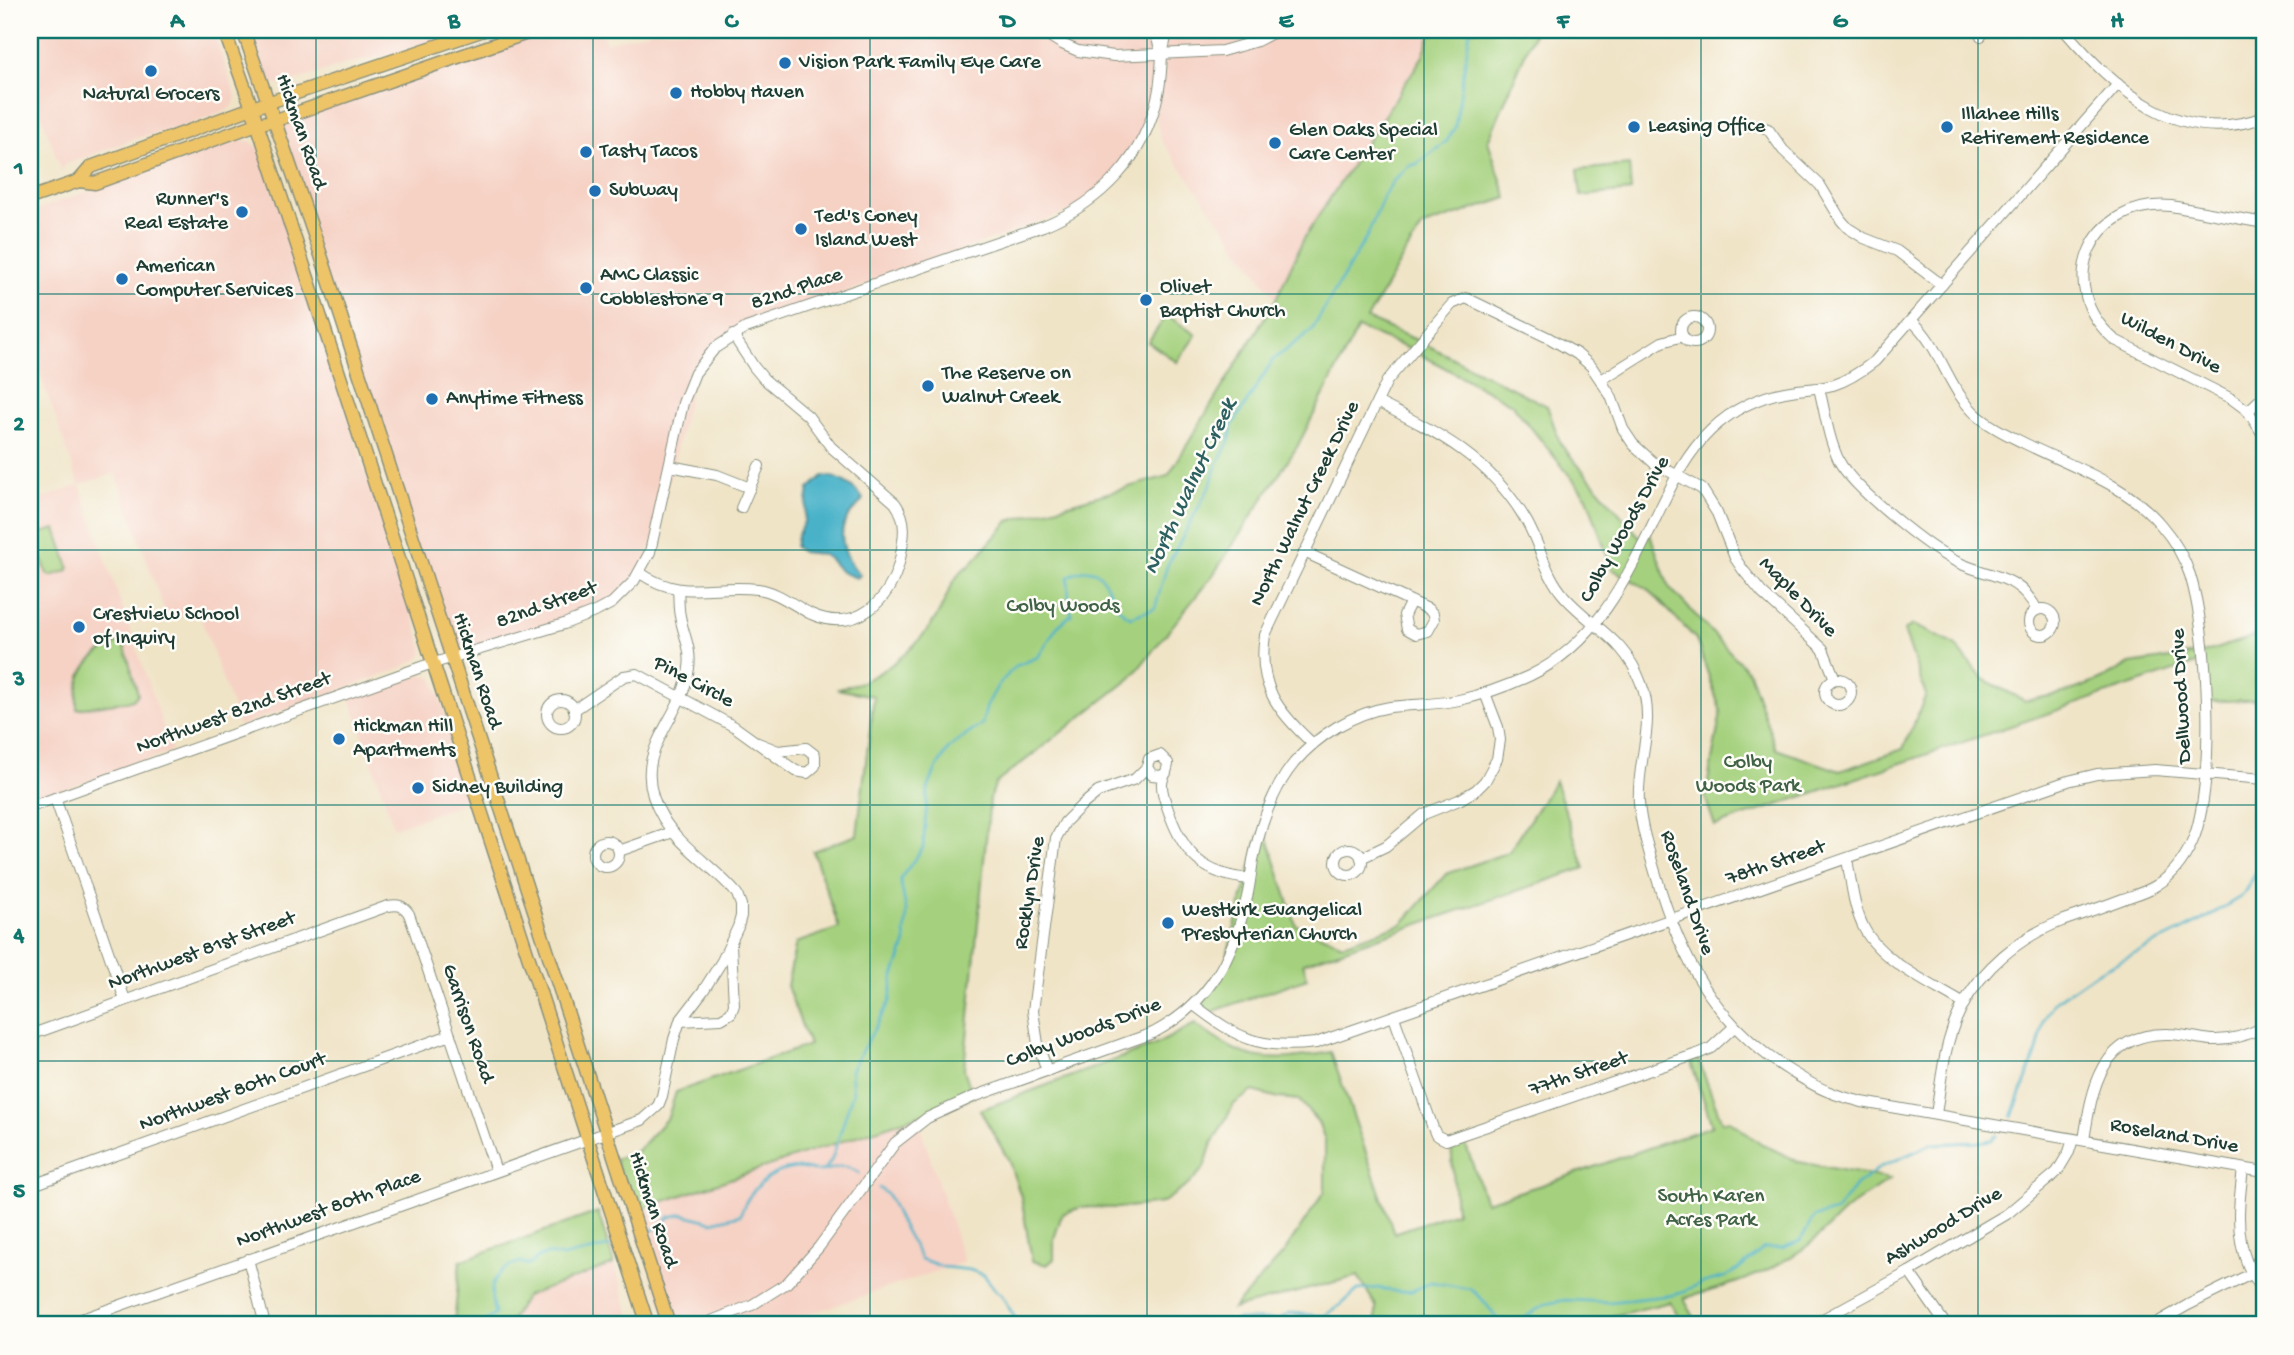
<svg xmlns="http://www.w3.org/2000/svg" width="2294" height="1355" viewBox="0 0 2294 1355" font-family="'Gochi Hand',sans-serif">
<style>
.built{fill:#f6d2c5}
.green{fill:#a5d17e;stroke:#628759;stroke-width:2}
.water{fill:#4ab2c9;stroke:#34787e;stroke-width:2}
.lines{fill:none;stroke-linecap:round;stroke-linejoin:round}
.stream{stroke:#4ab2c9;stroke-width:2.5}
.minor-casing{stroke:#88907e;stroke-width:12}
.major-casing{stroke:#88907e;stroke-width:15}
.minor{stroke:#fff;stroke-width:10}
.major{stroke:#eec469;stroke-width:12}
.grid{fill:none;stroke:#0f766e;stroke-width:2;stroke-opacity:0.55}
.poi-dot{fill:#1f6fb2;stroke:#fdfcf7;stroke-width:2.5}
.labels{text-anchor:middle;dominant-baseline:central;stroke-width:5;stroke-linejoin:round;paint-order:stroke}
.poi-label{font-size:21px;fill:#1f3d34;stroke:#fdfcf7;text-anchor:start}
.street-label{font-size:21px;fill:#1f3d34;stroke:#fdfcf7}
.park-label{font-size:21px;fill:#406246;stroke:#fdfcf7}
.water-label{font-size:23px;font-style:italic;fill:#2c6061;stroke:#fdfcf7}
.neatline{fill:none;stroke:#0f766e;stroke-width:2.5}
.grid-label{font-size:23px;text-anchor:middle;font-weight:bold;fill:#0f766e}
</style>
<rect width="100%" height="100%" fill="#fdfcf7"/>
<filter id="ink" filterUnits="userSpaceOnUse"><feTurbulence type="fractalNoise" baseFrequency=".0143" numOctaves="2"/><feDisplacementMap in="SourceGraphic" scale="14" xChannelSelector="R" yChannelSelector="G"/><feConvolveMatrix kernelMatrix="1 2 1 2 8 2 1 2 1" color-interpolation-filters="sRGB"/></filter>
<filter id="wash" filterUnits="userSpaceOnUse"><feTurbulence type="fractalNoise" baseFrequency=".00686" numOctaves="4" result="noise"/><feDisplacementMap in="SourceGraphic" scale="28" xChannelSelector="R" yChannelSelector="G"/><feGaussianBlur stdDeviation="1.57" result="paint"/><feColorMatrix in="noise" values="0 0 0 0 0 0 0 0 0 0 0 0 0 0 0 0 0 1.4 0 .05"/><feComposite in="paint" operator="in"/></filter>
<g filter="url(#wash)">
<rect width="100%" height="100%" fill="#f0e4c7"/>
<g class="built">
<path d="M30,30h183l23,67 -3,9 -7,5 -42,15 -50,13 -70,26 -3,6 -31,-89z"/>
<path d="M250,30h213l-69,24 -45,9 -65,22 -9,-1 -6,-5z"/>
<path d="M536,30h65l5,13 49,-13h777l-9,25 -119,183 -28,61 -115,-159 -6,-28 -17,37 -57,58 -341,124 -45,42 -40,164 -15,36 -43,38 -146,47 -175,-538z"/>
<path d="M240,140l10,1 9,6 164,500 -1,9 -7,5 -26,12 -150,53 -41,-116 -30,11 -52,-148 -36,12 92,266 -142,51v-299l49,-18 -49,-140v-133l97,-35 41,-11z"/>
<path d="M422,674l9,3 3,3 38,120 -78,28 -44,-131z"/>
<path d="M973,1097l-54,26 45,139 -181,61 1,2h-115l-37,-113z"/>
<path d="M614,1264l19,61h-125l18,-29z"/>
</g>
<g class="green">
<path d="M1432,30h103l-47,111 19,57 -84,28 -19,29 -37,64 52,22 128,65 14,39 82,96 6,-9 20,55 80,85 27,77 64,22 63,-22 23,-54 -22,-64 9,-6 41,19 29,35 42,22 43,-9 32,-12 30,-16 73,-11 61,-20v66l-57,3 -4,-41 -488,165 -10,-29 16,-85 -25,-73 -47,-49 -37,-21 -25,-72 -75,-93 -100,-54 -54,-22 -61,119 -84,128 -82,103 -135,105 -6,15 -26,271 9,28 -341,115 -17,-53 21,-7 32,-35 8,-25 133,-47 -22,-59 9,-43 43,-15 -26,-77 44,-16 17,-139 -37,-7c10,-3 22,-5 31,-10 28,-14 53,-37 69,-63 10,-16 15,-42 32,-50l40,-45 159,-45 108,-177 28,-61 119,-182z"/>
<path d="M1629,165l2,26 -50,5 -3,-26z"/>
<path d="M1167,315l29,20 -19,27 -29,-20z"/>
<path d="M56,529l13,38 -2,4 -16,5 -4,-2 -12,-39z"/>
<path d="M123,640l15,54 -5,6 -56,9c-2,-38 12,-54 46,-69z"/>
<path d="M1555,781l30,87 -282,95 4,15 -101,36 -12,-9 30,-38 39,-144 33,102 47,19 59,-20 44,-50 63,-22z"/>
<path d="M1195,1024c52,40 74,39 136,28l63,181 62,-21 -5,-67 13,-5 22,62 65,-20 161,-56 -21,-64 7,-3 24,63 7,-2 29,22 41,20 91,17c-15,11 -31,20 -45,32 -15,14 -28,29 -45,40 -35,24 -76,37 -116,47l14,27h-15l-13,-23 -94,23h-200v-19l-18,-30 -125,33 50,-55 42,-63v-51l-7,-18 -19,-22 -20,-2 -26,-7 -19,13 -23,42 -7,22 -16,17 -26,18 -43,5 -37,-1 -20,7 -8,25v20l-7,6 -15,-4 -11,-64 -13,-38 -28,-49 175,-65z"/>
<path d="M598,1212l16,52 -88,32 -18,29h-54l6,-64z"/>
</g>
<path class="water" d="M823,476c15,0 32,10 40,23 -4,7 -10,11 -15,18 -13,19 -2,43 12,58l-3,3 -16,-6 -11,-13 -9,-5 -19,-2 -7,-5 2,-11 7,-14 5,-33z"/>
<g class="lines">
<g class="stream">
<path d="M2012,1117l25,-66 7,-31 10,-18 42,-29 103,-51 43,-26 22,-36"/>
<path d="M825,1170l7,-11 21,-67 -2,-22 39,-69 3,-22 13,-37 -1,-9 2,-19 -7,-35 23,-31 5,-59 7,-18 14,-23 33,-24 5,-19 11,-20 18,-19 22,-9 19,-30 15,-13 -3,-11 -1,-26c45,-26 33,28 63,40l24,-9 12,-42 44,-82 4,-15 15,-30 2,-13 41,-66 39,-30 56,-96 16,-39 9,-14 16,-15 8,-2 30,-23 8,-14 15,-97"/>
<path d="M879,1188l9,7 11,25 22,39 22,8 27,3 14,5 12,16 5,3 18,31"/>
<path d="M642,1235l15,-7 12,-11 14,-3 29,8 28,-7c9,-25 28,-44 56,-47 7,-1 14,3 21,3 20,1 20,-12 42,2"/>
<path d="M481,1325l14,-11c-8,-27 -3,-42 25,-52l9,3 10,-8 9,-3 14,3 55,-12"/>
<path d="M1227,1325l11,-5h40l11,-7 35,3 18,-12 16,-14 20,-2 21,4 13,-1 19,-9 39,7 11,9 21,26 18,-4 26,-16 19,-4 43,2 67,-7 27,-12 23,-6 17,-10 22,-19h18l18,-7 14,-24 21,-5 21,-27 25,-18 51,-23 47,-2 12,-2 6,-5"/>
</g>
</g>
</g>
<g filter="url(#ink)">
<g class="lines">
<g class="minor-casing">
<g id="minor">
<path d="M1040,30l22,14 16,7 36,5 108,-5 35,-10 21,-11"/>
<path d="M1154,30l8,24"/>
<path d="M1979,30l2,6"/>
<path d="M2064,30c53,61 115,118 200,87"/>
<path d="M1736,127l20,-2 12,4 15,21 37,35 21,35 7,8 16,10 33,13 45,34"/>
<path d="M2264,223l-93,-17c-81,-7 -119,81 -56,134l117,59 16,12 16,25"/>
<circle cx="1694" cy="330" r="13"/>
<path d="M1912,321c30,27 35,68 66,95 14,12 30,19 46,27 46,23 103,41 137,82 12,14 23,32 29,50 19,61 25,200 5,260 -7,19 -20,39 -38,50 -10,7 -23,10 -34,14 -21,8 -41,15 -61,22 -53,20 -98,63 -113,119 -7,24 -9,50 -13,74"/>
<path d="M1601,380l61,-38 21,-6"/>
<path d="M1819,388c6,24 9,50 20,73 15,28 89,87 118,101 33,16 61,11 80,48"/>
<path d="M1377,402c62,31 114,57 150,120 14,25 18,53 38,75 28,31 60,42 76,86 16,40 -5,79 -2,120 2,25 10,48 17,72 24,83 59,149 134,196 13,8 27,17 42,22 9,4 20,6 30,9l402,70"/>
<path d="M2248,411l16,-15"/>
<path d="M670,466l47,9 33,13"/>
<path d="M741,508l18,-42"/>
<path d="M1304,552l124,57 5,5 1,6 -6,11 -12,3 -9,-5 -3,-14 7,-14"/>
<path d="M640,573c43,29 73,10 118,16 18,2 37,17 53,25 45,20 79,-12 89,-55 4,-21 8,-38 -5,-56l-64,-56 -23,-31 -44,-37 -10,-12 -21,-32"/>
<circle cx="2042" cy="622" r="13"/>
<circle cx="1838" cy="692" r="13"/>
<circle cx="561" cy="714" r="14"/>
<path d="M574,710l50,-34 13,-2 98,53 61,44 11,2 8,-7v-11l-9,-7 -28,3 -20,-8"/>
<path d="M1313,744c-36,-33 -56,-59 -48,-109l122,-254 65,-77 14,-6 83,40 28,16 14,12 20,30 12,33 10,15 21,19 48,26 15,24 18,45 8,12 19,23 61,56 12,30"/>
<path d="M1166,773l-5,3 -9,-1 -5,-8 2,-8 11,-4 8,8c0,8 -5,13 -6,20 -1,10 5,23 8,32 15,41 35,60 80,64"/>
<path d="M55,798l70,202"/>
<path d="M30,807l394,-141 140,-42 33,-13 15,-8 22,-22 16,-29 33,-149 12,-30 20,-25 31,-20 297,-102c59,-24 102,-69 115,-132 3,-13 3,-25 4,-38 1,-9 5,-17 4,-26"/>
<circle cx="606" cy="854" r="13"/>
<circle cx="1349" cy="862" r="13"/>
<path d="M619,851l54,-19"/>
<path d="M1361,858l25,-12 38,-32 35,-14 17,-10 9,-9 12,-22 3,-19 -2,-13 -13,-34"/>
<path d="M1847,859c4,22 6,45 15,65 15,36 70,60 102,80"/>
<path d="M1194,1005c44,34 66,45 122,38l752,-262 29,-7 58,-4 109,9"/>
<path d="M1394,1017l39,111 3,7 10,5 254,-87 11,-5 23,-21"/>
<path d="M680,1021l41,-2 10,-6 3,-8 -3,-60"/>
<path d="M30,1035l358,-129c10,-2 15,-1 21,8l87,257"/>
<path d="M1047,1071l-9,-27 -5,-33 23,-173 9,-16 16,-16 17,-14 37,-13 12,-12"/>
<path d="M2084,1140c8,-52 17,-108 85,-106 14,0 28,5 43,6 18,1 36,-5 52,-13"/>
<path d="M2243,1169c-4,32 -8,64 4,94 4,11 12,20 17,30"/>
<path d="M30,1186l420,-151"/>
<path d="M248,1259l17,66"/>
<path d="M1909,1272l37,53"/>
<path d="M65,1325l577,-205 16,-14 4,-10 12,-57 6,-18 23,-30 19,-30 16,-34 3,-11v-11l-4,-11c-22,-27 -56,-46 -74,-76 -39,-65 19,-94 26,-150 3,-19 -6,-34 -9,-52 -2,-8 -1,-18 -2,-26"/>
<path d="M701,1325l51,-20 35,-22 32,-36 76,-104 32,-25 46,-21 180,-64c57,-30 80,-75 94,-136 3,-12 4,-24 6,-37 7,-33 19,-70 41,-97 24,-28 59,-50 96,-56 23,-3 46,-2 69,-7 24,-5 48,-14 70,-24 69,-33 99,-100 130,-165 14,-29 28,-58 52,-81 23,-22 53,-36 86,-40 12,-1 24,-2 36,-5 16,-5 29,-14 42,-24l243,-277"/>
<path d="M1812,1325l97,-53 98,-58 50,-42 12,-20 4,-13"/>
<path d="M2153,1325l35,-20 65,-32"/>
</g>
</g>
<g class="major-casing">
<g id="major">
<path d="M224,30l28,78 69,210 327,1007"/>
<path d="M243,30l73,210 353,1085"/>
<path d="M79,181l12,-14 161,-59 232,-78"/>
<path d="M30,198l49,-17 16,2 162,-59 19,-4 260,-90"/>
</g>
</g>
<use href="#minor" class="minor"/>
<use href="#major" class="major"/>
</g>
</g>
<path class="grid" d="M316,30v1295M593,30v1295M870,30v1295M1147,30v1295M1424,30v1295M1701,30v1295M1978,30v1295M30,294h2234M30,550h2234M30,805h2234M30,1061h2234"/>
<g class="poi-dot">
<circle cx="785" cy="63" r="7"/>
<circle cx="151" cy="71" r="7"/>
<circle cx="676" cy="93" r="7"/>
<circle cx="1634" cy="127" r="7"/>
<circle cx="1947" cy="127" r="7"/>
<circle cx="1275" cy="143" r="7"/>
<circle cx="586" cy="152" r="7"/>
<circle cx="595" cy="191" r="7"/>
<circle cx="242" cy="212" r="7"/>
<circle cx="801" cy="229" r="7"/>
<circle cx="122" cy="279" r="7"/>
<circle cx="586" cy="288" r="7"/>
<circle cx="1146" cy="300" r="7"/>
<circle cx="928" cy="386" r="7"/>
<circle cx="432" cy="399" r="7"/>
<circle cx="79" cy="627" r="7"/>
<circle cx="339" cy="739" r="7"/>
<circle cx="418" cy="788" r="7"/>
<circle cx="1168" cy="923" r="7"/>
</g>
<g class="labels">
<g class="poi-label">
<text x="799" y="63">Vision Park Family Eye Care</text>
<text x="690" y="93">Hobby Haven</text>
<text x="151" y="95" text-anchor="middle">Natural Grocers</text>
<text x="1961" y="115">Illahee Hills<tspan x="1961" dy="24">Retirement Residence</tspan></text>
<text x="1648" y="127">Leasing Office</text>
<text x="1289" y="131">Glen Oaks Special<tspan x="1289" dy="24">Care Center</tspan></text>
<text x="600" y="152">Tasty Tacos</text>
<text x="609" y="191">Subway</text>
<text x="228" y="200" text-anchor="end">Runner's<tspan x="228" dy="24">Real Estate</tspan></text>
<text x="815" y="217">Ted's Coney<tspan x="815" dy="24">Island West</tspan></text>
<text x="136" y="267">American<tspan x="136" dy="24">Computer Services</tspan></text>
<text x="600" y="276">AMC Classic<tspan x="600" dy="24">Cobblestone 9</tspan></text>
<text x="1160" y="288">Olivet<tspan x="1160" dy="24">Baptist Church</tspan></text>
<text x="942" y="374">The Reserve on<tspan x="942" dy="24">Walnut Creek</tspan></text>
<text x="446" y="399">Anytime Fitness</text>
<text x="93" y="615">Crestview School<tspan x="93" dy="24">of Inquiry</tspan></text>
<text x="353" y="727">Hickman Hill<tspan x="353" dy="24">Apartments</tspan></text>
<text x="432" y="788">Sidney Building</text>
<text x="1182" y="911">Westkirk Evangelical<tspan x="1182" dy="24">Presbyterian Church</tspan></text>
</g>
<g class="street-label">
<text transform="translate(300 132) rotate(71)">Hickman Road</text>
<text transform="translate(797 290) rotate(-19)">82nd Place</text>
<text transform="translate(2170 344) rotate(28)">Wilden Drive</text>
<text transform="translate(1306 504) rotate(-64)">North Walnut Creek Drive</text>
<text transform="translate(1626 530) rotate(-61)">Colby Woods Drive</text>
<text transform="translate(1797 598) rotate(46)">Maple Drive</text>
<text transform="translate(547 606) rotate(-20)">82nd Street</text>
<text transform="translate(476 671) rotate(72)">Hickman Road</text>
<text transform="translate(693 683) rotate(28)">Pine Circle</text>
<text transform="translate(2183 696) rotate(-93)">Dellwood Drive</text>
<text transform="translate(234 714) rotate(-20)">Northwest 82nd Street</text>
<text transform="translate(1776 864) rotate(-19)">78th Street</text>
<text transform="translate(1031 893) rotate(-81)">Rocklyn Drive</text>
<text transform="translate(1686 893) rotate(71)">Roseland Drive</text>
<text transform="translate(202 952) rotate(-20)">Northwest 81st Street</text>
<text transform="translate(467 1024) rotate(71)">Garrison Road</text>
<text transform="translate(1084 1034) rotate(-21)">Colby Woods Drive</text>
<text transform="translate(1579 1075) rotate(-19)">77th Street</text>
<text transform="translate(233 1093) rotate(-20)">Northwest 80th Court</text>
<text transform="translate(2174 1137) rotate(10)">Roseland Drive</text>
<text transform="translate(329 1210) rotate(-20)">Northwest 80th Place</text>
<text transform="translate(652 1210) rotate(72)">Hickman Road</text>
<text transform="translate(1944 1227) rotate(-31)">Ashwood Drive</text>
</g>
<g class="park-label">
<text x="1063" y="607">Colby Woods</text>
<text x="1748" y="763">Colby<tspan x="1748" dy="24">Woods Park</tspan></text>
<text x="1711" y="1197">South Karen<tspan x="1711" dy="24">Acres Park</tspan></text>
</g>
<g class="water-label">
<text transform="translate(1191 487) rotate(-65)">North Walnut Creek</text>
</g>
</g>
<rect width="2294" height="1355" fill="none" stroke="#fdfcf7" stroke-width="77"/>
<rect x="38" y="38" width="2218" height="1278" class="neatline"/>
<g class="grid-label">
<text x="177" y="27">A</text>
<text x="454" y="27">B</text>
<text x="731" y="27">C</text>
<text x="1008" y="27">D</text>
<text x="1286" y="27">E</text>
<text x="1563" y="27">F</text>
<text x="1840" y="27">G</text>
<text x="2117" y="27">H</text>
<text x="19" y="174">1</text>
<text x="19" y="430">2</text>
<text x="19" y="685">3</text>
<text x="19" y="941">4</text>
<text x="19" y="1197">5</text>
</g>
</svg>
